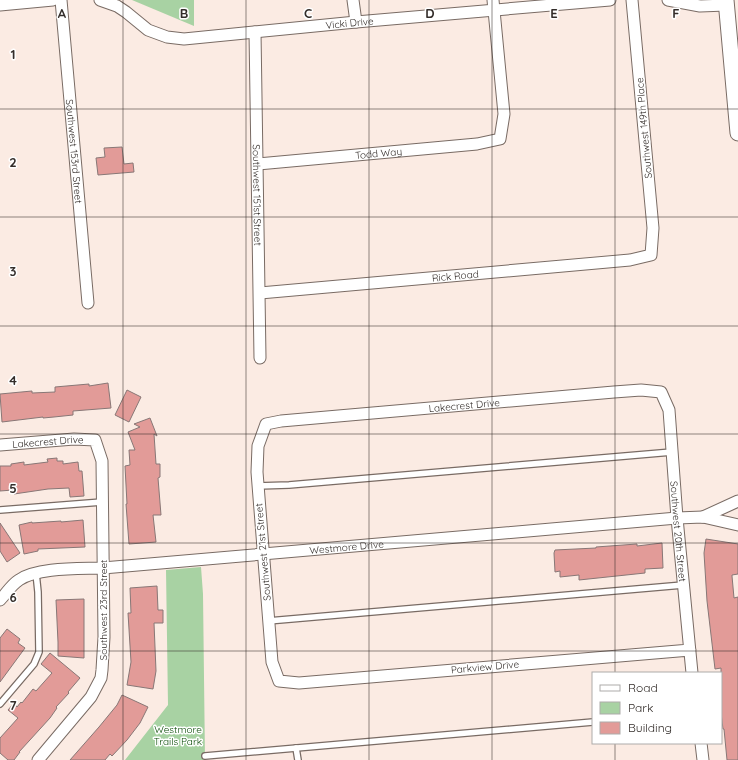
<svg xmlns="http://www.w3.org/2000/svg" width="738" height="760" viewBox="0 0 738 760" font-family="Quicksand,sans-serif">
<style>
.green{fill:#a8d2a3}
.building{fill:#e29b98;stroke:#887776}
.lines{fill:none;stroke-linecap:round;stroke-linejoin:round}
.lane-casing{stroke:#796b64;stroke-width:8}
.street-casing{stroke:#796b64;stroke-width:13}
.secondary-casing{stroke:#796b64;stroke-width:17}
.lane{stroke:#fff;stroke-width:5.5}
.street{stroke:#fff;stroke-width:11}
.secondary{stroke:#fff;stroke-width:15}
.grid{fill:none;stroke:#332d2a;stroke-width:1;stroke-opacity:0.55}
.labels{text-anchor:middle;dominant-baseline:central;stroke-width:3;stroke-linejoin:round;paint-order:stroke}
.street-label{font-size:10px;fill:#332d2a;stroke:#fff}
.park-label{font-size:10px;fill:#0a4c06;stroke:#fff}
.grid-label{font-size:13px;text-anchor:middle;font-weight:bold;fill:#332d2a;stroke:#fff;stroke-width:3;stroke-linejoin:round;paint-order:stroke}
</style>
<rect width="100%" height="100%" fill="#fbebe3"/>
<g class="green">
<path d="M132,0h62v26z"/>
<path d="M201,567l2,27 2,166h-80l43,-55 -2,-135z"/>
</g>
<g class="building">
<path d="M122,147l2,17 9,-1 1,9 -36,3 -2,-17 9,-1 -1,-9z"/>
<path d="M108,383l3,25 -38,3v4l-19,2 -11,1v-1l-41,5 -2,-28 32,-3v2l23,-1v-5l34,-3v2z"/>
<path d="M127,390l14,7 -12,25 -14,-7z"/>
<path d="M150,418l7,18 -3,-2 2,30h4v13l-2,1 3,37h-8l3,27 -27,2 -3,-40h1l-2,-38 5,-1 -1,-15h6l-7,-18 12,-5 -6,-3z"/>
<path d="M57,458v3h6v3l15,-2 1,9h3l2,25 -14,1 -1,-9 -21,1 -34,5 -1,-4 -13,1v-25h11v-2l13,-2v3l24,-3 -1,-3z"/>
<path d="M83,520l2,27 -47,2v2l-14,3 -5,-29 13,-3v1l29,-2v1z"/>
<path d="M0,523l20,30 -13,9 -7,-11z"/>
<path d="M706,539l32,5v30l-6,1v1l2,22 4,-1v163h-11l-3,-31h-1l-2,-16v-45l-6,1 -8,-68 -3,-48z"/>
<path d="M662,543l1,25 -18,1v4l-66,7v-5l-19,2v-6l-5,1 -1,-19 1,-3 41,-2v-1l41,-3v2z"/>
<path d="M157,586l1,24h5v13h-9l2,48 -3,18 -26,-4 4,-23 -3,-49h3l-1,-25z"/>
<path d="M84,599v59l-26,-2v-14l-2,-42z"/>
<path d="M7,629l13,10 -2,4 7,5 -25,34v-44z"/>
<path d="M50,653l30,25 -12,14 1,1 -13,14 1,1 -7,10 -31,34h1l-6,8h-6l-8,-7v-15l18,-20 -10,-8 6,-7 3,4 4,-5 1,1 11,-14 3,2 16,-18 -11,-9z"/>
<path d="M122,695l26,12 -8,16 -13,17 -15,16 -2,-2 -5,6h-35l29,-33 18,-22z"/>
</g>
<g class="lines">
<g class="lane-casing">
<g id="lane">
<path d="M257,486l32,-1 383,-33"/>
<path d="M0,510l102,-8"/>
<path d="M268,621l415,-36"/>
<path d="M0,704l34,-40 5,-12 -1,-60 -2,-19"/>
<path d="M296,748l2,12"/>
<path d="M205,756l388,-34"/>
</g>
</g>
<g class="street-casing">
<g id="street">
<path id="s1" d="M61,0l27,303"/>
<path id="s2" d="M100,0l17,6 9,6 22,18 19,7 17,2 172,-17 254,-22"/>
<path d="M353,0l3,22"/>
<path d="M668,0l32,6 26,-1"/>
<path d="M0,5l53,-5"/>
<path id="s3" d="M255,32l5,326"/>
<path id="s4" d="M258,164l219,-20 23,-5 4,-25 -11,-114"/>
<path id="s5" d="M260,293l370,-33 21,-5 2,-27 -21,-228"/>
<path id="s6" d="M0,445l74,-6 21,1 7,21 2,176 -2,33 -1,8 -10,19 -53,63"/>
<path d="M703,517l35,-16"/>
<path id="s7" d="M0,600c6,-6 11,-15 19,-20 19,-13 61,-11 84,-12l574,-50 26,-1 35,8"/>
<path id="s8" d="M690,650l-391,33 -20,-2 -7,-19 -15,-190 1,-26 8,-22 15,-3 333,-29 27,-2 20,2 8,18 8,108 15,155"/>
<path d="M701,743l2,17"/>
</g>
</g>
<g class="secondary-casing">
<path id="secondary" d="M726,0l12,133"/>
</g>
<use href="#lane" class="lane"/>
<use href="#street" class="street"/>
<use href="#secondary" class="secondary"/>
</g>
<path class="grid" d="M123,0v760M246,0v760M369,0v760M492,0v760M615,0v673M0,109h738M0,217h738M0,326h738M0,434h738M0,543h738M0,651h738M615,743v17"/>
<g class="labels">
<g class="street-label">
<text stroke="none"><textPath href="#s2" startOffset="261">Vicki Drive</textPath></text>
<text transform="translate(644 128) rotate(-95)">Southwest 149th Place</text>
<text stroke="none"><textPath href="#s1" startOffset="152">Southwest 153rd Street</textPath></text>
<text stroke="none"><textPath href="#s4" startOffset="121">Todd Way</textPath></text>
<text stroke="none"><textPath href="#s3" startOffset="163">Southwest 151st Street</textPath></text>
<text stroke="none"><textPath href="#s5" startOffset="196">Rick Road</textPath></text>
<text stroke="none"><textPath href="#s8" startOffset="872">Lakecrest Drive</textPath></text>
<text stroke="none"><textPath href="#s6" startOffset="48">Lakecrest Drive</textPath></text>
<text stroke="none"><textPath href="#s8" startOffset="1211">Southwest 20th Street</textPath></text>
<text stroke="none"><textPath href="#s7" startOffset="358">Westmore Drive</textPath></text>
<text transform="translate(263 552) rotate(-95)">Southwest 21st Street</text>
<text transform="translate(103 610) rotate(-90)">Southwest 23rd Street</text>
<text transform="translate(485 667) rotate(-5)">Parkview Drive</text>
</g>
<g class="park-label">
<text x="178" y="729">Westmore<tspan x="178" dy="12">Trails Park</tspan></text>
</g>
</g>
<g class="grid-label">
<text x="62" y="18">A</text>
<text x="184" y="18">B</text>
<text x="308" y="18">C</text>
<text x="430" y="18">D</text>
<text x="554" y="18">E</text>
<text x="676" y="18">F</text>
<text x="13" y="59">1</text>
<text x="13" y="167">2</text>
<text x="13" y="276">3</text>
<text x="13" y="385">4</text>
<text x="13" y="493">5</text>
<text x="13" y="602">6</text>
<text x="13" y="710">7</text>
</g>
<rect x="592" y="672" width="130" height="72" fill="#ffffff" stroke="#adabaa"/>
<rect x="600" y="685" width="20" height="6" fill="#ffffff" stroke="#adabaa"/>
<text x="628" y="692" font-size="12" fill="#332d2a">Road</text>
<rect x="600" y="702" width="20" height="12" fill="#a8d2a3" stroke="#adabaa"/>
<text x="628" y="712" font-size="12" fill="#332d2a">Park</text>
<rect x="600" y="722" width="20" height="12" fill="#e29b98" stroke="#adabaa"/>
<text x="628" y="732" font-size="12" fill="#332d2a">Building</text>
</svg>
